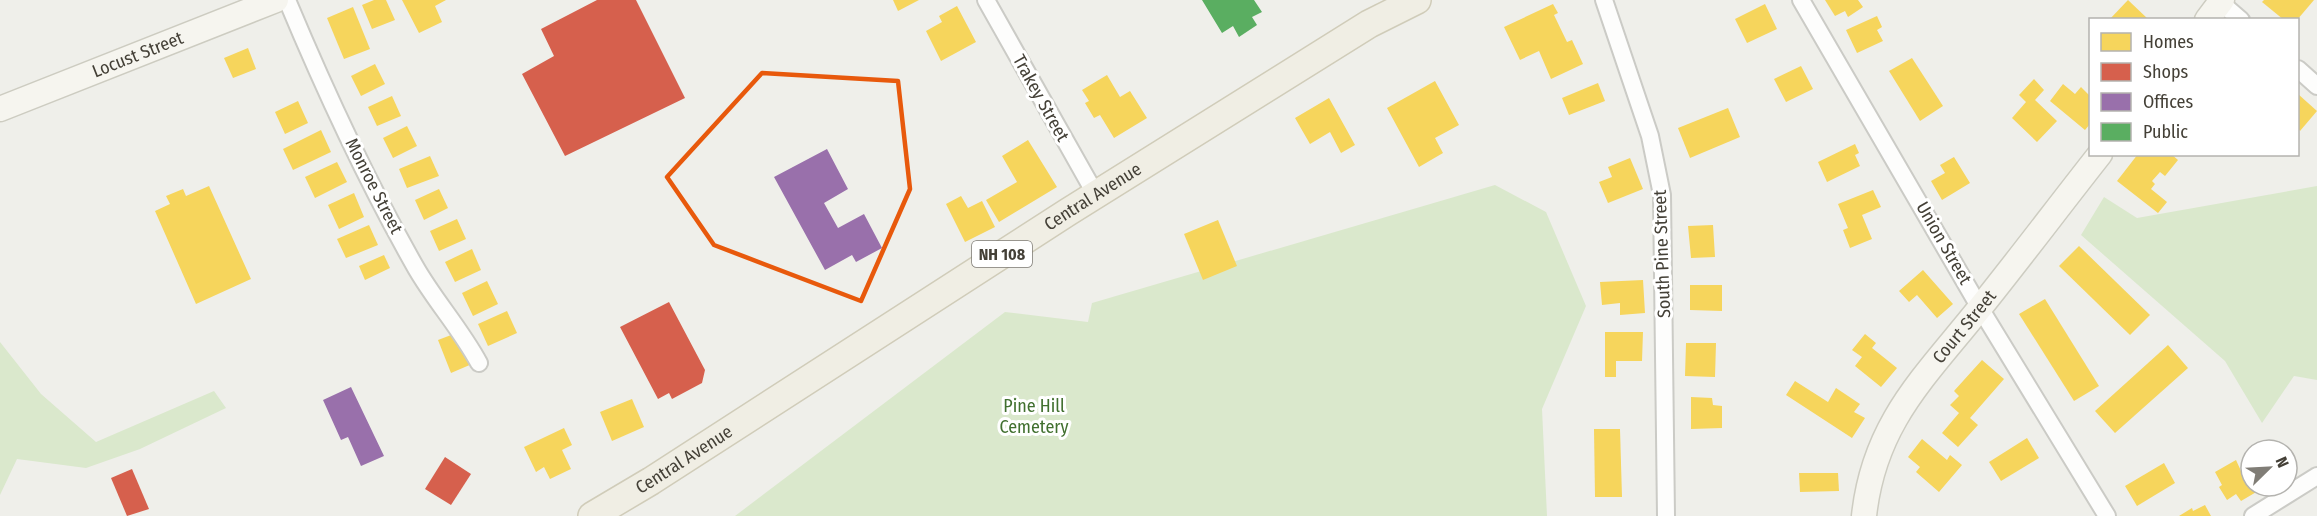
<svg xmlns="http://www.w3.org/2000/svg" width="2317" height="516" viewBox="0 0 2317 516" font-family="'Fira Sans Condensed',sans-serif">
<style>
.green{fill:#dae8cc}
.homes{fill:#f6d55c}
.shops{fill:#d6604d}
.offices{fill:#9970ab}
.public{fill:#5aae61}
.lines{fill:none;stroke-linecap:round;stroke-linejoin:round}
.street-casing{stroke:#cbcbc6;stroke-width:20}
.secondary-casing{stroke:#cdccc1;stroke-width:27}
.primary-casing{stroke:#d0ccb9;stroke-width:30}
.street{stroke:#fdfdfc;stroke-width:16}
.secondary{stroke:#f6f5ef;stroke-width:24}
.primary{stroke:#f0eee4;stroke-width:27}
.marked{fill:none;stroke:#e8590c;stroke-width:4.5;stroke-linejoin:round}
.labels{text-anchor:middle;dominant-baseline:central;stroke-width:6;stroke-linejoin:round;paint-order:stroke}
.shield{fill:#fff;stroke:#7c7973;stroke-width:1.5}
.shield-label{font-size:16px;font-weight:bold;fill:#444037}
.street-label{font-size:18px;fill:#444037;stroke:#fff}
.park-label{font-size:18px;fill:#41702f;stroke:#fff}
</style>
<rect width="100%" height="100%" fill="#efefea"/>
<g class="green">
<path d="M1495,185l51,27 40,94 -44,103 5,107h-812l270,-204 83,10 4,-19z"/>
<path d="M2317,186v194l-23,-4 -32,47 -37,-62 -144,-126 23,-38 33,21z"/>
<path d="M0,342l41,52 55,48 118,-51 12,17 -86,41 -54,19 -69,-9 -17,36z"/>
</g>
<g class="homes">
<path d="M374,0h12l9,20 -23,9 -10,-24z"/>
<path d="M402,0h44l-11,6 7,16 -23,11z"/>
<path d="M893,0h26l-21,11z"/>
<path d="M1825,0h33l5,7 -15,10 -3,-6 -10,5z"/>
<path d="M2128,0l21,20h-40z"/>
<path d="M2264,0h50l-17,20h-13l-22,-18z"/>
<path d="M1553,4l5,9 -4,2 13,27 5,-2 11,24 -32,15 -12,-28 -19,9 -16,-33z"/>
<path d="M1765,4l12,25 -30,14 -12,-24z"/>
<path d="M957,6l19,36 -35,19 -15,-30 16,-9 -3,-6z"/>
<path d="M353,7l17,42 -26,10 -17,-41z"/>
<path d="M1877,16l5,11 -5,3 6,11 -26,12 -11,-23z"/>
<path d="M248,48l8,21 -23,9 -9,-20z"/>
<path d="M1912,58l31,48 -23,15 -31,-50z"/>
<path d="M375,64l10,20 -24,12 -10,-20z"/>
<path d="M1801,66l12,23 -27,13 -12,-23z"/>
<path d="M1107,75l13,22 10,-6 17,27 -33,20 -14,-23 -6,3 -9,-15 4,-2 -7,-11z"/>
<path d="M2034,79l10,11 -9,10 22,21 -20,21 -25,-24 14,-16 -7,-7z"/>
<path d="M1435,81l24,44 -24,13 8,15 -24,14 -32,-59z"/>
<path d="M1598,83l7,18 -36,14 -7,-17z"/>
<path d="M2063,84l12,10 6,-7 9,9v28l-5,6 -35,-29z"/>
<path d="M2298,94l19,17 -17,20 -2,-3z"/>
<path d="M392,96l9,20 -24,10 -9,-19z"/>
<path d="M1329,98l26,47 -14,8 -11,-21 -20,12 -15,-26z"/>
<path d="M298,101l10,22 -23,11 -10,-22z"/>
<path d="M1728,108l12,29 -50,21 -12,-30z"/>
<path d="M407,126l10,20 -24,12 -10,-20z"/>
<path d="M321,130l10,22 -38,18 -10,-21z"/>
<path d="M1028,140l29,47 -58,35 -13,-22 31,-18 -15,-26z"/>
<path d="M1855,144l4,9 -4,2 5,11 -33,16 -9,-20z"/>
<path d="M2138,154h33l7,6 -13,16 -5,-4 -8,9 3,3 -4,5 16,13 -9,11 -41,-32z"/>
<path d="M430,156l9,20 -32,12 -8,-19z"/>
<path d="M1954,157l16,26 -28,17 -11,-19 14,-8 -5,-8z"/>
<path d="M1630,158l13,31 -35,14 -9,-21 13,-5 -4,-10z"/>
<path d="M337,162l10,20 -32,16 -10,-21z"/>
<path d="M209,186l42,93 -55,25 -41,-93 15,-7 -4,-8 17,-7 3,7z"/>
<path d="M439,189l9,19 -24,12 -9,-20z"/>
<path d="M1873,190l8,17 -19,8 10,24 -22,9 -7,-18 5,-2 -10,-24z"/>
<path d="M354,193l10,24 -25,12 -11,-24z"/>
<path d="M961,196l7,12 14,-7 13,26 -30,15 -19,-38z"/>
<path d="M457,219l9,20 -27,12 -9,-20z"/>
<path d="M1218,220l19,46 -34,14 -19,-46z"/>
<path d="M369,225l9,20 -32,13 -9,-19z"/>
<path d="M1713,225l2,32 -24,1 -3,-32z"/>
<path d="M2079,246l71,69 -20,20 -71,-69z"/>
<path d="M472,249l9,21 -26,12 -10,-20z"/>
<path d="M384,255l6,13 -25,12 -6,-14z"/>
<path d="M1923,270l30,34 -16,14 -20,-23 -8,7 -10,-11z"/>
<path d="M1643,280l2,33 -25,2v-12l-18,2 -2,-23z"/>
<path d="M487,281l11,23 -25,12 -11,-23z"/>
<path d="M1690,285h32v26l-32,-1z"/>
<path d="M2045,299l54,87 -25,15 -55,-87z"/>
<path d="M507,311l10,22 -29,13 -10,-22z"/>
<path d="M459,332l13,32 -21,9 -13,-33z"/>
<path d="M1605,332h38l-1,29h-26v16h-11z"/>
<path d="M1865,334l11,9 -4,5 25,20 -16,19 -26,-21 7,-9 -10,-7z"/>
<path d="M1686,343h30l-1,34 -30,-1z"/>
<path d="M2168,345l20,23 -73,65 -20,-22z"/>
<path d="M1982,360l22,19 -34,39 8,7 -20,22 -16,-14 17,-20 -9,-8 9,-9 -5,-5z"/>
<path d="M1795,381l33,21 8,-14 24,16 -6,8 11,6 -13,20 -66,-43z"/>
<path d="M1691,397l21,1 1,7 9,1v22l-31,1z"/>
<path d="M632,399l12,28 -32,14 -12,-29z"/>
<path d="M564,428l8,17 -10,5 9,19 -21,10 -6,-12 -8,5 -12,-25z"/>
<path d="M1594,429h26l2,68h-27z"/>
<path d="M2027,438l12,20 -38,23 -12,-19z"/>
<path d="M1922,439l25,21 3,-5 12,10 -23,27 -23,-20 4,-5 -12,-10z"/>
<path d="M2236,460l5,11 5,-3 5,10v8h5l2,5 -17,10 -5,-7 -9,6 -8,-13 3,-2 -7,-13z"/>
<path d="M2164,463l11,20 -38,23 -12,-20z"/>
<path d="M1799,473h39l1,18 -39,1z"/>
<path d="M2205,505l6,11h-32l13,-8 1,3z"/>
</g>
<g class="shops">
<path d="M597,0h39l49,98 -120,58 -43,-82 32,-18 -13,-27z"/>
<path d="M669,302l36,68 -3,13 -30,16 -3,-6 -11,6 -38,-72z"/>
<path d="M445,457l26,17 -20,31 -26,-16z"/>
<path d="M132,469l17,40 -22,7 -16,-38z"/>
</g>
<g class="offices">
<path d="M827,149l21,40 -24,14 14,25 26,-14 18,34 -26,14 -4,-7 -27,15 -51,-93z"/>
<path d="M351,387l33,69 -23,10 -13,-29 -7,3 -18,-40z"/>
</g>
<path class="public" d="M1202,0h52l8,12 -10,5 5,8 -18,12 -6,-11 -11,7z"/>
<g class="lines">
<g class="street-casing">
<g id="street">
<path d="M287,0c38,91 80,182 129,268 19,33 44,60 63,95"/>
<path d="M986,0l110,195"/>
<path d="M1604,0l46,136 12,59 4,321"/>
<path d="M1801,0l179,308 127,208"/>
<path d="M2220,2l21,18"/>
<path d="M2298,69l19,17"/>
<path d="M2253,516l64,-40"/>
</g>
</g>
<g class="secondary-casing">
<g id="secondary">
<path d="M2207,20l15,-20"/>
<path id="s1" d="M0,109l276,-109"/>
<path id="s2" d="M1864,516c10,-93 60,-138 115,-207 41,-51 80,-103 121,-155"/>
</g>
</g>
<g class="primary-casing">
<g id="primary">
<path id="s3" d="M592,516l59,-35 417,-269 301,-188 48,-24"/>
</g>
</g>
<use href="#street" class="street"/>
<use href="#secondary" class="secondary"/>
<use href="#primary" class="primary"/>
</g>
<path class="marked" d="M762,73l136,8 12,108 -49,112 -147,-56 -47,-68z"/>
<g class="labels">
<rect class="shield" x="972" y="241" width="60" height="26" rx="4.5"/>
<g class="shield-label">
<text x="1002" y="254">NH 108</text>
</g>
<g class="street-label">
<text stroke="none"><textPath href="#s1" startOffset="148">Locust Street</textPath></text>
<text transform="translate(1041 98) rotate(61)">Trakey Street</text>
<text transform="translate(374 186) rotate(63)">Monroe Street</text>
<text stroke="none"><textPath href="#s3" startOffset="594">Central Avenue</textPath></text>
<text transform="translate(1944 243) rotate(60)">Union Street</text>
<text transform="translate(1662 254) rotate(-92)">South Pine Street</text>
<text stroke="none"><textPath href="#s2" startOffset="218">Court Street</textPath></text>
<text stroke="none"><textPath href="#s3" startOffset="108">Central Avenue</textPath></text>
</g>
<g class="park-label">
<text x="1034" y="406">Pine Hill<tspan x="1034" dy="21">Cemetery</tspan></text>
</g>
</g>
<rect x="2089" y="18" width="210" height="138" fill="#ffffff" stroke="#b4b3af" stroke-width="1.5"/>
<rect x="2101" y="33" width="30" height="18" fill="#f6d55c" stroke="#b4b3af" stroke-width="1.5"/>
<text x="2143" y="48" font-size="18" fill="#444037">Homes</text>
<rect x="2101" y="63" width="30" height="18" fill="#d6604d" stroke="#b4b3af" stroke-width="1.5"/>
<text x="2143" y="78" font-size="18" fill="#444037">Shops</text>
<rect x="2101" y="93" width="30" height="18" fill="#9970ab" stroke="#b4b3af" stroke-width="1.5"/>
<text x="2143" y="108" font-size="18" fill="#444037">Offices</text>
<rect x="2101" y="123" width="30" height="18" fill="#5aae61" stroke="#b4b3af" stroke-width="1.5"/>
<text x="2143" y="138" font-size="18" fill="#444037">Public</text>
<g transform="translate(2269 468) rotate(66)"><circle r="28" fill="#ffffff" stroke="#b4b3af" stroke-width="1.5"/>
<path d="M0-4.5L10 22L0 15L-10 22Z" fill="#807d76"/>
<text y="-9" font-size="16" font-weight="bold" text-anchor="middle" fill="#444037">N</text>
</g>
</svg>
